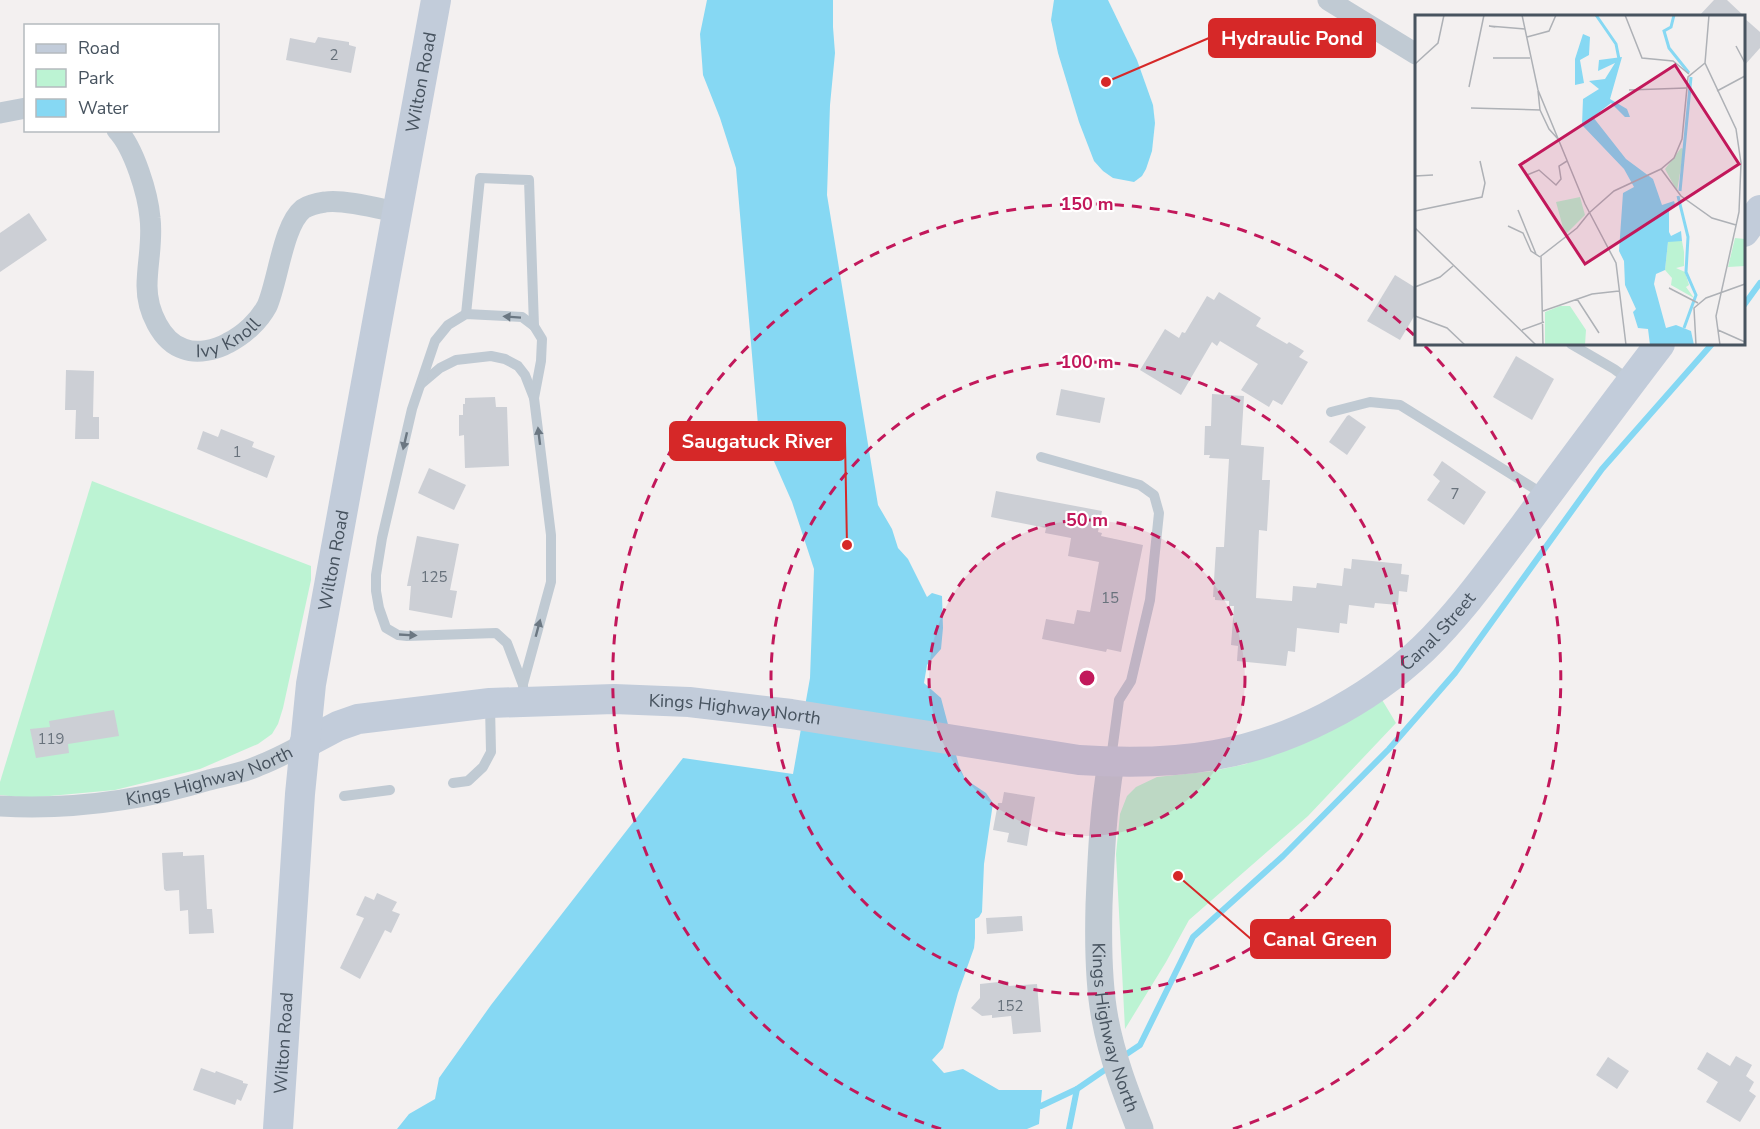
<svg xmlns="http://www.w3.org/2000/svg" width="1760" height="1129" viewBox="0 0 1760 1129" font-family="'Nunito Sans',sans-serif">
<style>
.green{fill:#bcf3d3}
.water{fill:#86d8f3}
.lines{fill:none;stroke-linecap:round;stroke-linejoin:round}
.stream{stroke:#86d8f3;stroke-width:6}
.building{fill:#cccfd5}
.service{stroke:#c0cad3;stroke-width:10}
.minor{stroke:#c0cad3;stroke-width:21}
.tertiary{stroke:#c0cad3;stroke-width:27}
.secondary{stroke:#c2ccda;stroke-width:30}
.oneway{fill:#6b7782}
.ring{fill:none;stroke:#c2185b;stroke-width:3;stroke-dasharray:10 8}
.labels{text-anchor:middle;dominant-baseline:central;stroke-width:4.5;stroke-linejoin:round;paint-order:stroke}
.number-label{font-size:15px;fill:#68727c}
.street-label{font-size:18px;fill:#47535f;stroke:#fff}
.inset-river{fill:none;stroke:#86d8f3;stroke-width:3}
.inset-road{fill:none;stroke:#aeb1b6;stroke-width:1.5}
.view{fill:#c2185b;fill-opacity:0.15;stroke:#c2185b;stroke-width:3}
.inset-edge{fill:none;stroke:#47535f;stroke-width:3}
.centre{fill:#c2185b;stroke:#fff;stroke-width:3}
.ring-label{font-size:18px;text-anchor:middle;font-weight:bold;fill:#c2185b;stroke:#fff;stroke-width:4.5;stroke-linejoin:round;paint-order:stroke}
.leader{fill:none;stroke:#d62828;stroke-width:2}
.callout-dot{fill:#d62828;stroke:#fff;stroke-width:2}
.callout{fill:#d62828;stroke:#d62828;stroke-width:2}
.callout-label{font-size:20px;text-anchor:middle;font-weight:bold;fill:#fff}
</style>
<rect width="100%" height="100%" fill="#f3f0f0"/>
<g class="green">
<path d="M92,481l219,85v14l-28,128 -5,16 -6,10 -14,10 -58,25 -85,21 -87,8 -28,-3v-13z"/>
<path d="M1381,698l15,25 -88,93 -119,104 -23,42 -41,67 -9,-175 4,-40 7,-18 9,-9 21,-10 56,-6 33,-7z"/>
</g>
<g class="water">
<path d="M707,0h126v27l2,26 -5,52 -3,90 51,310 14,24 6,19 10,11 19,38 5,-4 10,3 1,32 -2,21 -14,16 -3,18 17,15 18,68 6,13 21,14 7,10 -9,61 -2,48 -3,5 -4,2v19l-1,10 -16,45 -15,55 -11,12 12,13 19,-4 36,21h43l-3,34 -12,5h-630l12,-15 26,-15 4,-21 52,-73 192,-247 110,16 17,-96 4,-109 -22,-67 -34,-77 -22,-257 -16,-50 -17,-43 -3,-41z"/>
<path d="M1054,0h54l29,60 16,45 2,18 -3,28 -6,18 -4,7 -8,6 -21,-4 -10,-7 -9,-10 -15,-39 -21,-69 -7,-33z"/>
</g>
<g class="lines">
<g class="stream">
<path d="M1744,305l16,-22"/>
<path d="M1122,1057l18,-12 53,-108 90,-81 106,-107 66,-76 147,-204 110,-125"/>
<path d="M1033,1106h8l36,-17"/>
<path d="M1069,1129l8,-40 32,-22"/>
</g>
</g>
<g class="building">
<path d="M1714,0h13l17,16h-45z"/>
<path d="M1743,17l17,15v16l-17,19z"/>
<path d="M318,37l31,5v3l7,2 -5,26 -65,-13 4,-22 25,5z"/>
<path d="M29,213l18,27 -47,32v-39z"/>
<path d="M1395,275l21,13v25l-16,27 -33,-19z"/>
<path d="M1219,292l42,26 -5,8 31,18 2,-2 15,9 -5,6 9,5 -26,43 -9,-5 -4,7 -28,-17 17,-26 -38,-23 -3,5 -5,-4 -31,53 -41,-25 25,-41 14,9 3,-6 3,1 22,-37 7,4z"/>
<path d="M1516,356l38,23 -22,41 -39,-23z"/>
<path d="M66,370l28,1 -1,46h6v22h-24l1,-29h-11z"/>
<path d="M1061,389l44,9 -5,25 -44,-8z"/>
<path d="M1212,394l32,2 -3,49 23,2 -2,33h8l-3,51 -8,-1 -3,68 36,3 1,-15 23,2 1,-5 25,3 2,-18 7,1 1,-10 50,5 -1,10 8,1 -2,17 -8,-1 -1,14 -23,-2 -1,5 -25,-3 -2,19 -7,-1 -1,10 -42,-5 -2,24 -7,-1 -2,15 -49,-5 1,-15 -7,-1 3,-39h-5v-5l-14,-1v-3h-2l3,-50h8l5,-88 -20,-1 1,-3h-6l1,-29h6z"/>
<path d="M495,397l1,10h11l2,59 -44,2 -1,-33 -5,1v-21h4v-11h2v-6z"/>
<path d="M1349,415l17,12 -19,28 -18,-13 18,-26z"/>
<path d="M221,429l33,13 -2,5 23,9 -8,22 -70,-29 6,-18 15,6z"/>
<path d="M1442,461l44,31 -22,33 -37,-25 13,-19 -7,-6z"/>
<path d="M429,468l37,17 -12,25 -36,-17z"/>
<path d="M996,491l106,20 -4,21 4,1 -1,3 42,9 -22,107 -14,-3 -1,3 -64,-13 4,-20 28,5 3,-14 13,2 9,-50 -31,-6 3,-18 -26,-5 1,-5 -55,-11z"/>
<path d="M417,536l42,8 -9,46 7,1 -5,27 -43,-8 2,-24h-4z"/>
<path d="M114,710l5,26 -51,8 1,9 -33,5 -6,-29 20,-2 -1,-6z"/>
<path d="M1004,792l31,5 -8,49 -20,-4 2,-9 -16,-3 5,-27h4z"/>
<path d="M183,852v4l21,-1 3,54h5l2,24 -25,1 -1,-24 -8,1 -1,-21 -13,1 -2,-2 -2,-36z"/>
<path d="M377,893l20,9 -5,9 8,3 -9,19 -6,-3 -25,49 -20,-11 24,-50 -8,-3 9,-19 9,4z"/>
<path d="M1022,916l1,15 -36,3 -1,-16z"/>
<path d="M1008,981l1,5 28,-2 4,48 -28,2 -2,-18 -19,2v-3l-10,1 -11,-8 9,-10v-14z"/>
<path d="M1707,1052l23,14 6,-10 16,9 -6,11 8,6 -5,9 7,5 -16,26 -34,-20 12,-20 -21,-13z"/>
<path d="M1608,1057l21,14 -12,18 -21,-14z"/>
<path d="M201,1068l14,5 1,-2 27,10v2l5,1 -7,17 -4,-2 -2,6 -42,-15z"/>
</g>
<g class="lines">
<g class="service">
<path d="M466,314l14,-136 49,2 5,146"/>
<path d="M1571,344l43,25 15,11"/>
<path d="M421,384l19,-16 16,-8 35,-4 14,3 13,7 7,9 9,23 17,137v47l-28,102"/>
<path d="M1331,412l39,-10 30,3 143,89"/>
<path d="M1041,457l99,28 14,10 5,18 -9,87 -19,81 -12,19 -8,59"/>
<path d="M524,701l-1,-16 -16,-42 -11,-10 -89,3 -9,-1 -12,-7 -7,-20 -3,-17v-16l6,-37 30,-129 23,-68 13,-16 18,-11 56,3 12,9 8,13 -1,22 -7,37"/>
<path d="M453,783l15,-2 15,-14 8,-15 -1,-46"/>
<path d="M344,796l46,-6"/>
</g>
<g class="minor">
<path d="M1328,0l88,54"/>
<path d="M0,113l26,-5"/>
<path id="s1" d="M117,130c17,18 31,64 33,88 3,23 -3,46 -3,68 0,24 14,56 37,63 13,5 32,1 44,-6 16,-8 31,-22 39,-37 11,-25 16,-81 36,-97 6,-4 15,-6 22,-7 18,-3 52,6 71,10"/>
<path id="s2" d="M0,806c73,4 140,-5 209,-26 16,-4 34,-7 49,-14 16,-6 31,-14 46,-22"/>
</g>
<path class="tertiary" id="s3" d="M1111,763c-8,47 -10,94 -12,142 -1,38 -1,77 6,114 7,38 21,74 35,110"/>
<g class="secondary">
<path d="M1744,232l16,-22"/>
<path id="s4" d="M304,744l34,-18 20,-7 132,-16 124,-4 75,3 102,12 288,46c45,3 91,3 136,-5 76,-13 152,-53 208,-106 38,-37 69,-81 101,-123 45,-61 90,-122 136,-182"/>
<path id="s5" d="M278,1129l22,-335 11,-110 125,-684"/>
</g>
</g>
<defs><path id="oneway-solid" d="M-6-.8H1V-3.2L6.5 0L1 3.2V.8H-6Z" transform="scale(1.5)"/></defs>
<g class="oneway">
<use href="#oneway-solid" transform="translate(512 317) rotate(-176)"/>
<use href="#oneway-solid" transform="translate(539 436) rotate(-97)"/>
<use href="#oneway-solid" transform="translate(405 441) rotate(103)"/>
<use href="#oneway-solid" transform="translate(538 628) rotate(-75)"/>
<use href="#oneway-solid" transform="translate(408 635) rotate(3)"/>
</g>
<circle cx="1087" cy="678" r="158" fill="#c2185b" fill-opacity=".12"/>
<g class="ring">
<circle cx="1087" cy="678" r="158"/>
<circle cx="1087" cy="678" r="316"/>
<path d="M941 1129A474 474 0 1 1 1416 337M1425 346A474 474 0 0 1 1233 1129"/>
</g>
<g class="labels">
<g class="number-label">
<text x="334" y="55">2</text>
<text x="237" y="452">1</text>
<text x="1455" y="494">7</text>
<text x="434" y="577">125</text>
<text x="1110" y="598">15</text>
<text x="51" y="739">119</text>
<text x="1010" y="1006">152</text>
</g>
<g class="street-label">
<text stroke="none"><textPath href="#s5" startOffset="1058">Wilton Road</textPath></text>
<text stroke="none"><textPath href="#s1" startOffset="288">Ivy Knoll</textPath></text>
<text stroke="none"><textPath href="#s5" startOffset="572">Wilton Road</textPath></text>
<text stroke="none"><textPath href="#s4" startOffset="1182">Canal Street</textPath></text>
<text stroke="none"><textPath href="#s4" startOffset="438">Kings Highway North</textPath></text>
<text stroke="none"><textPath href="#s2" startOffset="213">Kings Highway North</textPath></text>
<text stroke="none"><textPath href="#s3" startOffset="267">Kings Highway North</textPath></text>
<text stroke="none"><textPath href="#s5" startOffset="86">Wilton Road</textPath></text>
</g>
</g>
<g transform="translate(1415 15)">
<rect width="330" height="330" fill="#f3f0f0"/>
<path d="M266,133l3,1 -7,42 -12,-22zM165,182l5,18 -20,20 -9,-33zM320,223l10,1v27l-17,1zM260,224l7,2 2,11v14l-8,2 9,4 4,13 -3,2 8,11 -23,-13 1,-7 -7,-8 3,-28zM145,291h10l16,24 -1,15h-40v-33z" fill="#bcf3d3"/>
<path d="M168,19l7,3 -1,18 -9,5 4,23 -9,2v-26zM207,42l-12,42 17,10 3,8h-5l-14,-14 -18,14 33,42 27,20 9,26 12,-4 1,3 -6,7v21l2,4 10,-5 1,10 -14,1 -3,28 -9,4 -2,10 12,44 10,-3 15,6 3,14h-44l-2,-16 -10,-1 -5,-16 3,-3 -11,-24 -1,-24 -5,-10 4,-58 11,-6 -10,-18 -42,-44 1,-26 16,-10 -10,-8 16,-2 10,-16 -17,8 1,-11z" fill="#86d8f3"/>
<path class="inset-river" d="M181,0l20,29 3,15M259,0l-3,12 -7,4 5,17 20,25M265,176l11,-114M263,181l10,41 -2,35 10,23 -12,33"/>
<path class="inset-road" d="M107,0l16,75 47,114 31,59 10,82M210,0l17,43 31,3 16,13M294,0l-4,48 31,66 5,34 -2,49 -23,104 4,29M80,12l-6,-1 36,3M112,22l22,-6 7,-16M321,31l9,17M78,43h37M0,49l23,-21 6,-28M54,72l15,-72M214,75l57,-2M302,76l28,-15M56,93l69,2 -2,-19M125,95l9,19 9,10M246,154l20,27 31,22 24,7M112,160l12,-5 17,15 5,-6 -2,-13 8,-5M0,161l18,-1M103,195l18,44M0,196l67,-14 3,-14 -5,-22M174,198l25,-22 47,-22 13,-11 8,-19 6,-62 17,-14M93,211l15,7 8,18 9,6M0,213l121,117M0,272l25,-10 13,-11M258,275l-4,-2 29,15M162,284l22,34M128,296l49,-17 27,-3M0,301l32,12 18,17M107,315l22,-8M303,315l27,12M128,330l-2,-89 36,-28 12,-15M281,330l-2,-37 12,-10 39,-14"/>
<path class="view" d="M260,50l64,99 -154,100 -65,-99z"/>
<rect width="330" height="330" class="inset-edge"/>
</g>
<circle cx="1087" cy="678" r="9" class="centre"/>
<g class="ring-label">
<text x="1087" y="210">150 m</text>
<text x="1087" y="368">100 m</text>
<text x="1087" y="526">50 m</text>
</g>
<path class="leader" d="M1106 82L1209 38M847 545L845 441M1178 876L1251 939"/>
<g class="callout-dot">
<circle cx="1106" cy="82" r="6"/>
<circle cx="847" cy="545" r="6"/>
<circle cx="1178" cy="876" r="6"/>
</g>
<g class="callout">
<rect x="1209" y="19" width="166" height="38" rx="6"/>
<rect x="670" y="422" width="175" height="38" rx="6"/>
<rect x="1251" y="920" width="139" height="38" rx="6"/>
</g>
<g class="callout-label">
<text x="1292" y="45">Hydraulic Pond</text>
<text x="757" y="448">Saugatuck River</text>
<text x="1320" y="946">Canal Green</text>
</g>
<rect x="24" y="24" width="195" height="108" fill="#ffffff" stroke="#b5babf" stroke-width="1.5"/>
<rect x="36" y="44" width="30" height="9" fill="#c2ccda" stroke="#b5babf" stroke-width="1.5"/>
<text x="78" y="54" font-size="18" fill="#47535f">Road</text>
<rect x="36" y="69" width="30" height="18" fill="#bcf3d3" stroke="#b5babf" stroke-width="1.5"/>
<text x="78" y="84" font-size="18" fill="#47535f">Park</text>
<rect x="36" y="99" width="30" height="18" fill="#86d8f3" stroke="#b5babf" stroke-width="1.5"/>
<text x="78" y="114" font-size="18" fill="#47535f">Water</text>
</svg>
